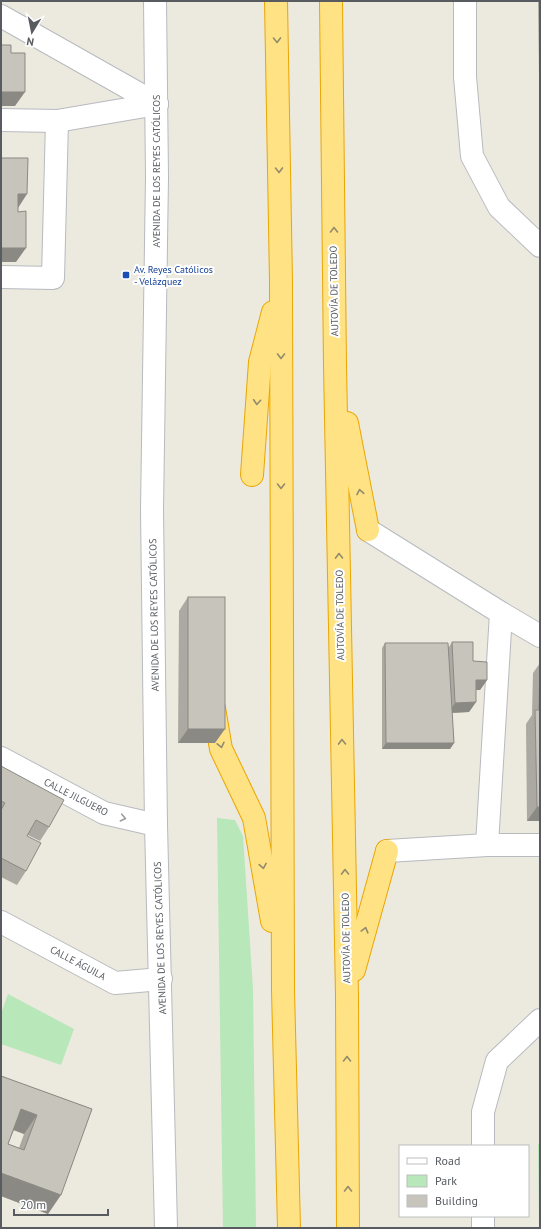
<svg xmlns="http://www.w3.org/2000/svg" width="541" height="1229" viewBox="0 0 541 1229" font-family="'PT Sans',sans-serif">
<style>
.green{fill:#b8e7b9}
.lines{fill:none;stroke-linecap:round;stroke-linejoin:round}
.pedestrian-casing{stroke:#b7babf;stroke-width:24}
.minor-casing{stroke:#b7babf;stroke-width:24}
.tertiary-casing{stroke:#b7babf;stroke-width:24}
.motorway-casing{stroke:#eba600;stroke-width:24}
.pedestrian{stroke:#fff;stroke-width:22}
.minor{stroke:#fff;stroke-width:22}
.tertiary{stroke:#fff;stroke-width:22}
.motorway{stroke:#ffe283;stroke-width:22}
.wall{fill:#aba9a1;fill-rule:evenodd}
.shaded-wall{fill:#8b8983}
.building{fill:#c7c4bb;stroke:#8b8983;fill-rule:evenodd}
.oneway{stroke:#928b6d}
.oneway2{stroke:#9b9da0}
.transit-dot{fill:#1a4fb4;stroke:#fff;stroke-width:1.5}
.labels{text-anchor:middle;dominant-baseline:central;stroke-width:4;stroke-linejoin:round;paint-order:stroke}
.street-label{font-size:10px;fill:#585c61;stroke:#fff}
.transit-label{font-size:10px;fill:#164399;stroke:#fff;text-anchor:start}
</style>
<rect width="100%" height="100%" fill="#eceade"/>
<g class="green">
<path d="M217,818l18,2 8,16 10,153 3,239h-33z"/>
<path d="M8,994l66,35 -13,36 -60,-21v-30z"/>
<path d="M538,1144h2v84h-1z"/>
</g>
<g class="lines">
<g class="pedestrian-casing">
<g id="pedestrian">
<path d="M1,16l156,88"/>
<path d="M1,120l56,1 100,-17"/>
<path d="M1,277l52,1 4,-157"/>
</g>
</g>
<g class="minor-casing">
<g id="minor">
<path d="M155,1l2,176 -5,333 4,315 10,403"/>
<path d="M368,530l133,83 -14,232"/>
<path d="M501,613l39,23"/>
<path d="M1,758l103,55 52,12"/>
<path d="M387,851l100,-6h53"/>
<path d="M1,922l114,61 46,-4"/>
</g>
</g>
<g class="tertiary-casing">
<g id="tertiary">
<path d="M465,1v76l7,79 27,51 41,39"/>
<path d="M483,1146v-34l14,-51 43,-41"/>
<path d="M483,1216v12"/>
</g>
</g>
<g class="motorway-casing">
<g id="motorway">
<path d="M276,1l5,280 2,709 6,238"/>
<path d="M331,1l4,364 12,630 1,233"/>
<path d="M347,423l21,107"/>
<path d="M252,475l8,-113 13,-50"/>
<path d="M214,708l7,41 33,69 18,103"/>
<path d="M354,970l33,-119"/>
</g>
</g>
<use href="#pedestrian" class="pedestrian"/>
<use href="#minor" class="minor"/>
<use href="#tertiary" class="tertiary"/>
<use href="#motorway" class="motorway"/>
</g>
<g class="wall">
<path d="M538,1h2v150z"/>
<path d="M188,597l27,146h-37l1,-132z"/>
<path d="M452,642l21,19 14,19 -7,10h-4v12l-7,10 -17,1 2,30 -4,6h-68v-101l3,-5 64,4z"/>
<path d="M540,663v158h-13l-1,-97 6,-9 1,-42z"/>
<path d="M1,766l48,61 -9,14 -12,-6 -1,1 -1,35 -9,14 -16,-8z"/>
<path d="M1,1076l91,33 -44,105 -47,-18zM14,1130l10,4 -5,14 -11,-4z"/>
</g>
<g class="shaded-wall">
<path d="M1,92h24l-10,14h-14z"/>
<path d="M18,194h9l-9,14z"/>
<path d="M1,248h25l-10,14h-15z"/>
<path d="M476,680h11l-7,10h-11z"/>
<path d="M476,702l-7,10 -21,1 7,-10z"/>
<path d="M188,729h37l-10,14h-37z"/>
<path d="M386,743h68l-4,6h-68z"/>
<path d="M537,807h3v14h-13z"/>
<path d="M21,1109l16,6 -13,19 -16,-6z"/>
<path d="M1,1173l60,22 -13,19 -47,-18z"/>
</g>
<g class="building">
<path d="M1,45h10v8h14v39h-24z"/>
<path d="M1,158h27l-1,36h-9v18l8,-1v37h-25z"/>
<rect x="188" y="597" width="37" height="132"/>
<path d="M452,642h21v19l14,1v18h-11v22l-21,1z"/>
<path d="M385,643h63l6,100h-68z"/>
<path d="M540,663v46h-1z"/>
<path d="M535,710h5v97h-3z"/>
<path d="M1,766l63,34 -15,27 -13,-7 -9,16 14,7 -15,28 -25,-13v-48l4,-7 -4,-2z"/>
<path d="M1,1076l91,33 -31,86 -60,-22zM21,1109l16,6 -13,35 -16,-6z"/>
</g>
<defs><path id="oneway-chevron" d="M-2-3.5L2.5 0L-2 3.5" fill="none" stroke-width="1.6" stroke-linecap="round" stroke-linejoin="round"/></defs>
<g class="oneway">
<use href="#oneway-chevron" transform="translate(277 40) rotate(89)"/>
<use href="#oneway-chevron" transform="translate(279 170) rotate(89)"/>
<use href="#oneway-chevron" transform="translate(334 230) rotate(-90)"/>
<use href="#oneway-chevron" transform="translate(281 356) rotate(90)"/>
<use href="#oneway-chevron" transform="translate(257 402) rotate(94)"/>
<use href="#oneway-chevron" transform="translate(281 486) rotate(90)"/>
<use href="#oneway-chevron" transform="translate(360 492) rotate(-101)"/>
<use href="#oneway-chevron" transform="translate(339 556) rotate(-91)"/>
<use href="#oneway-chevron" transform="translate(342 742) rotate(-91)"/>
<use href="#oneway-chevron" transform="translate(221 745) rotate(77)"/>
<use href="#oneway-chevron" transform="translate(263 866) rotate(80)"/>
<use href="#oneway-chevron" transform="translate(345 872) rotate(-91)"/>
<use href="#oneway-chevron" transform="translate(365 930) rotate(-75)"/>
<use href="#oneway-chevron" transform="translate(347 1059) rotate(-90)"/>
<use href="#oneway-chevron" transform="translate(348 1189) rotate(-90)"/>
</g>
<use class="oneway2" href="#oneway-chevron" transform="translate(123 818) rotate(12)"/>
<rect class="transit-dot" x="122" y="271" width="8" height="8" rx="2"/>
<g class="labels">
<g class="street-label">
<text transform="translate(156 171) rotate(-90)">AVENIDA DE LOS REYES CATÓLICOS</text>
<text transform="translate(334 291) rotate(-91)">AUTOVÍA DE TOLEDO</text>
<text transform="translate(154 615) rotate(-91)">AVENIDA DE LOS REYES CATÓLICOS</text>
<text transform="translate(340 615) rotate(-91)">AUTOVÍA DE TOLEDO</text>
<text transform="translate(76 797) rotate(27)">CALLE JILGUERO</text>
<text transform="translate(160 938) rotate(-92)">AVENIDA DE LOS REYES CATÓLICOS</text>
<text transform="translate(346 938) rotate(-91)">AUTOVÍA DE TOLEDO</text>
<text transform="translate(78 963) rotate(28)">CALLE ÁGUILA</text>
</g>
<g class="transit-label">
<text x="134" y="269">Av. Reyes Católicos<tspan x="134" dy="12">- Velázquez</tspan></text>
</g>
</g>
<rect width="541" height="1229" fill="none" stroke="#585c61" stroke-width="4"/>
<rect x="399" y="1145" width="130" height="72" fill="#ffffff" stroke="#bcbec0"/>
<rect x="407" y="1158" width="20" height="6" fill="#ffffff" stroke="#bcbec0"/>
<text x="435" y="1165" font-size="12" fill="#585c61">Road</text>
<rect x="407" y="1175" width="20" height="12" fill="#b8e7b9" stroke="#bcbec0"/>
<text x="435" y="1185" font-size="12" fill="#585c61">Park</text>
<rect x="407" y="1195" width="20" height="12" fill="#c7c4bb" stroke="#bcbec0"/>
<text x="435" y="1205" font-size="12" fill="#585c61">Building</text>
<g transform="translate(32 32) rotate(190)" stroke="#ffffff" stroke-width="3" paint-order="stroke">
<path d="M0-3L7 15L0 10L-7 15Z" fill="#585c61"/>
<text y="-6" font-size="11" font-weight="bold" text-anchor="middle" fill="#585c61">N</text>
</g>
<path d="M14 1209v6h94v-6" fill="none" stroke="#585c61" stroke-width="2"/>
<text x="20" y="1209" font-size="12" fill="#585c61" stroke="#ffffff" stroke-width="3" paint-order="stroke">20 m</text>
</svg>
